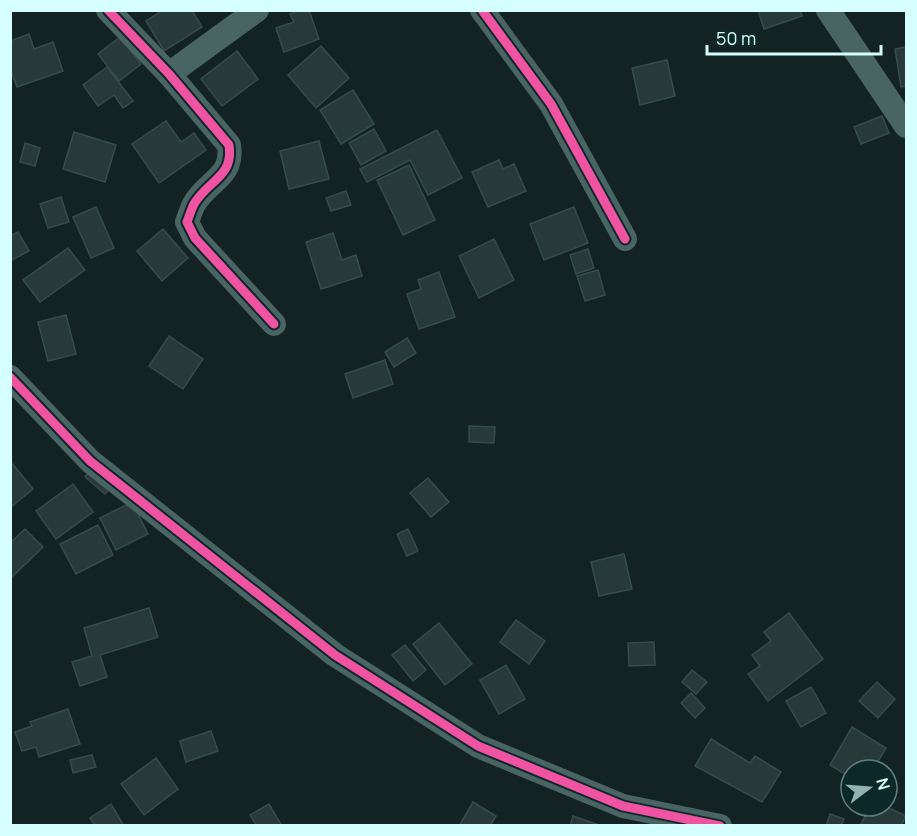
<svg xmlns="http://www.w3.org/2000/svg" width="917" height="836" viewBox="0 0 917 836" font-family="Manrope,sans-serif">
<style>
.building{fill:#28393a;stroke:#354b4e;stroke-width:1.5}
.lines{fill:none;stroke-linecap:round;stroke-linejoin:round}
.street{stroke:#486463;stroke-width:24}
.cycleway-casing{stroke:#0d2829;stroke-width:13}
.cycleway{stroke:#f153a3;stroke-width:9}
</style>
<rect width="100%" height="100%" fill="#132223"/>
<g class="building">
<path d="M163,10h29l10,17 -38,24 -18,-30z"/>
<path d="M301,10h8l10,29 -35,13 -8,-24 18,-6 -4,-8z"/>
<path d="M758,10h42l2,6 -38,13z"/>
<path d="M29,34l5,15 19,-7 10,29 -46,16 -7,-18v-28z"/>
<path d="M120,37l21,27 -22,17 -21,-27z"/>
<path d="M321,46l28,32 -33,30 -28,-33z"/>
<path d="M906,47v39l-5,1 -6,-38z"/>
<path d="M237,51l21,28 -36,27 -21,-27z"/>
<path d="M667,60l8,36 -35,9 -8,-37z"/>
<path d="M107,67l26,34 -10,7 -9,-13 -16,11 -15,-21z"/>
<path d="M353,90l21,34 -33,20 -21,-34z"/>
<path d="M882,116l7,17 -28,11 -7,-17z"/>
<path d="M166,121l15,21 13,-9 12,17 -47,33 -27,-39z"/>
<path d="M374,129l12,22 -25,14 -12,-22z"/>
<path d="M437,130l25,48 -34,17 -18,-35 -43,22 -7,-13z"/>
<path d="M74,132l42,13 -11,37 -42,-13z"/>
<path d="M319,141l10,38 -40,10 -9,-38z"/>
<path d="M25,143l15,5 -5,18 -15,-4z"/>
<path d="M499,160l4,9 11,-5 12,27 -38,16 -16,-35z"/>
<path d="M409,165l26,55 -32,15 -26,-55z"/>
<path d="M346,191l5,14 -20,6 -5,-13z"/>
<path d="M61,197l8,25 -21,6 -8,-24z"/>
<path d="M96,207l18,41 -23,10 -18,-41z"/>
<path d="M574,207l14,36 -44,17 -14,-36z"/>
<path d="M163,229l25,29 -26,23 -25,-30z"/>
<path d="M18,232l11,19 -19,10v-25z"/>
<path d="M333,233l9,27 14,-5 6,21 -41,13 -15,-47z"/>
<path d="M494,239l20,41 -35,18 -20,-42z"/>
<path d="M68,248l17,22 -45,32 -17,-22z"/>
<path d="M588,249l6,19 -18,6 -6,-19z"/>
<path d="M598,270l7,25 -20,6 -8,-25z"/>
<path d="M439,272l16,45 -36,12 -12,-35 14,-5 -3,-9z"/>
<path d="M66,315l10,39 -28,7 -10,-39z"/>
<path d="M169,336l34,23 -20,30 -34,-23z"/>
<path d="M407,338l9,15 -22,14 -9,-15z"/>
<path d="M385,360l8,24 -40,14 -8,-24z"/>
<path d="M469,426l26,1 -1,16 -25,-1z"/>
<path d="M11,462l22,27 -23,19v-45z"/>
<path d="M94,466l20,18 -9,10 -20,-17z"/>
<path d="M428,478l21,24 -18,15 -21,-24z"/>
<path d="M73,484l20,28 -37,27 -20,-28z"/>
<path d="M132,502l16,32 -32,16 -16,-32z"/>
<path d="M98,525l15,30 -37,19 -16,-30z"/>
<path d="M25,529l18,18 -33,32v-36z"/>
<path d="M408,529l10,22 -11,5 -10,-22z"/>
<path d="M624,554l8,35 -33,7 -8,-34z"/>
<path d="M149,608l9,29 -58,18 7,22 -27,9 -8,-24 20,-6 -8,-28z"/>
<path d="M789,613l34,46 -55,42 -20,-27 12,-8 -8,-11 19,-14 -7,-9z"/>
<path d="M516,620l29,21 -16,23 -29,-22z"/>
<path d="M439,623l33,41 -27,21 -32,-41z"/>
<path d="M654,642l1,23 -26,1 -1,-23z"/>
<path d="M405,645l21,25 -13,11 -21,-26z"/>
<path d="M506,665l19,34 -26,15 -19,-34z"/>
<path d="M692,670l15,12 -11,12 -14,-12z"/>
<path d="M877,682l18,17 -17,19 -19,-17z"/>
<path d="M811,687l15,26 -25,14 -15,-26z"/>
<path d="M691,693l14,15 -10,10 -14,-15z"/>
<path d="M68,709l12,35 -41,13 -3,-10 -14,4 -7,-19 17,-6 -2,-4z"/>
<path d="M852,727l34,21 -13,22h-22v8l-21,-13z"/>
<path d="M211,731l7,20 -32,11 -6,-21z"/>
<path d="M711,739l39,24 5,-7 26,16 -19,30 -67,-36z"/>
<path d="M92,755l4,12 -23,6 -3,-13z"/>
<path d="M156,758l22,31 -34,26 -23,-31z"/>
<path d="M473,802l23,14 -6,10h-31z"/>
<path d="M111,804l13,22h-29l-5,-8z"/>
<path d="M269,804l13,22h-25l-7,-11z"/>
<path d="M870,806h15l21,10 -5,10h-41z"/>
<path d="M830,814l14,5 -3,7h-15z"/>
<path d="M573,816l26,9v1h-29z"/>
</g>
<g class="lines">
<g class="street">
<path d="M108,10l61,64 60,71c5,32 -21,35 -35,59 -3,6 -5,13 -7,18l8,16 79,86"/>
<path d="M482,10l69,94 74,135"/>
<path d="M828,10l78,116"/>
<path d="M169,74l88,-64"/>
<path d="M10,377l80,84 245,194 143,91 145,60 97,20"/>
</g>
<g class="cycleway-casing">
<g id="cycleway">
<path d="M108,10l61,64 60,71c5,32 -21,35 -35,59 -3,6 -5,13 -7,18l8,16 79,86"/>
<path d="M482,10l69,94 74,135"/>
<path d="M10,377l80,84 245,194 143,91 145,60 97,20"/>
</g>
</g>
<use href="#cycleway" class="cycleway"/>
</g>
<rect width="917" height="836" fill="none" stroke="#d6ffff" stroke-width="24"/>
<g transform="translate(869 788) rotate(74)"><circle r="28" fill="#0d2829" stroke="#5d7e7f" stroke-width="1.5"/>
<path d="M0-4.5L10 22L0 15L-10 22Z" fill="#92b2b2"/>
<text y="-9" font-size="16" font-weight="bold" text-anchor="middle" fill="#d6ffff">N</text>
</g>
<path d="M707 45v9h174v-9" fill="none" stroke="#d6ffff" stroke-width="3"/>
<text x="716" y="45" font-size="18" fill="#d6ffff" stroke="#0d2829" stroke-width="4.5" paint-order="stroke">50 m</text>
</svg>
